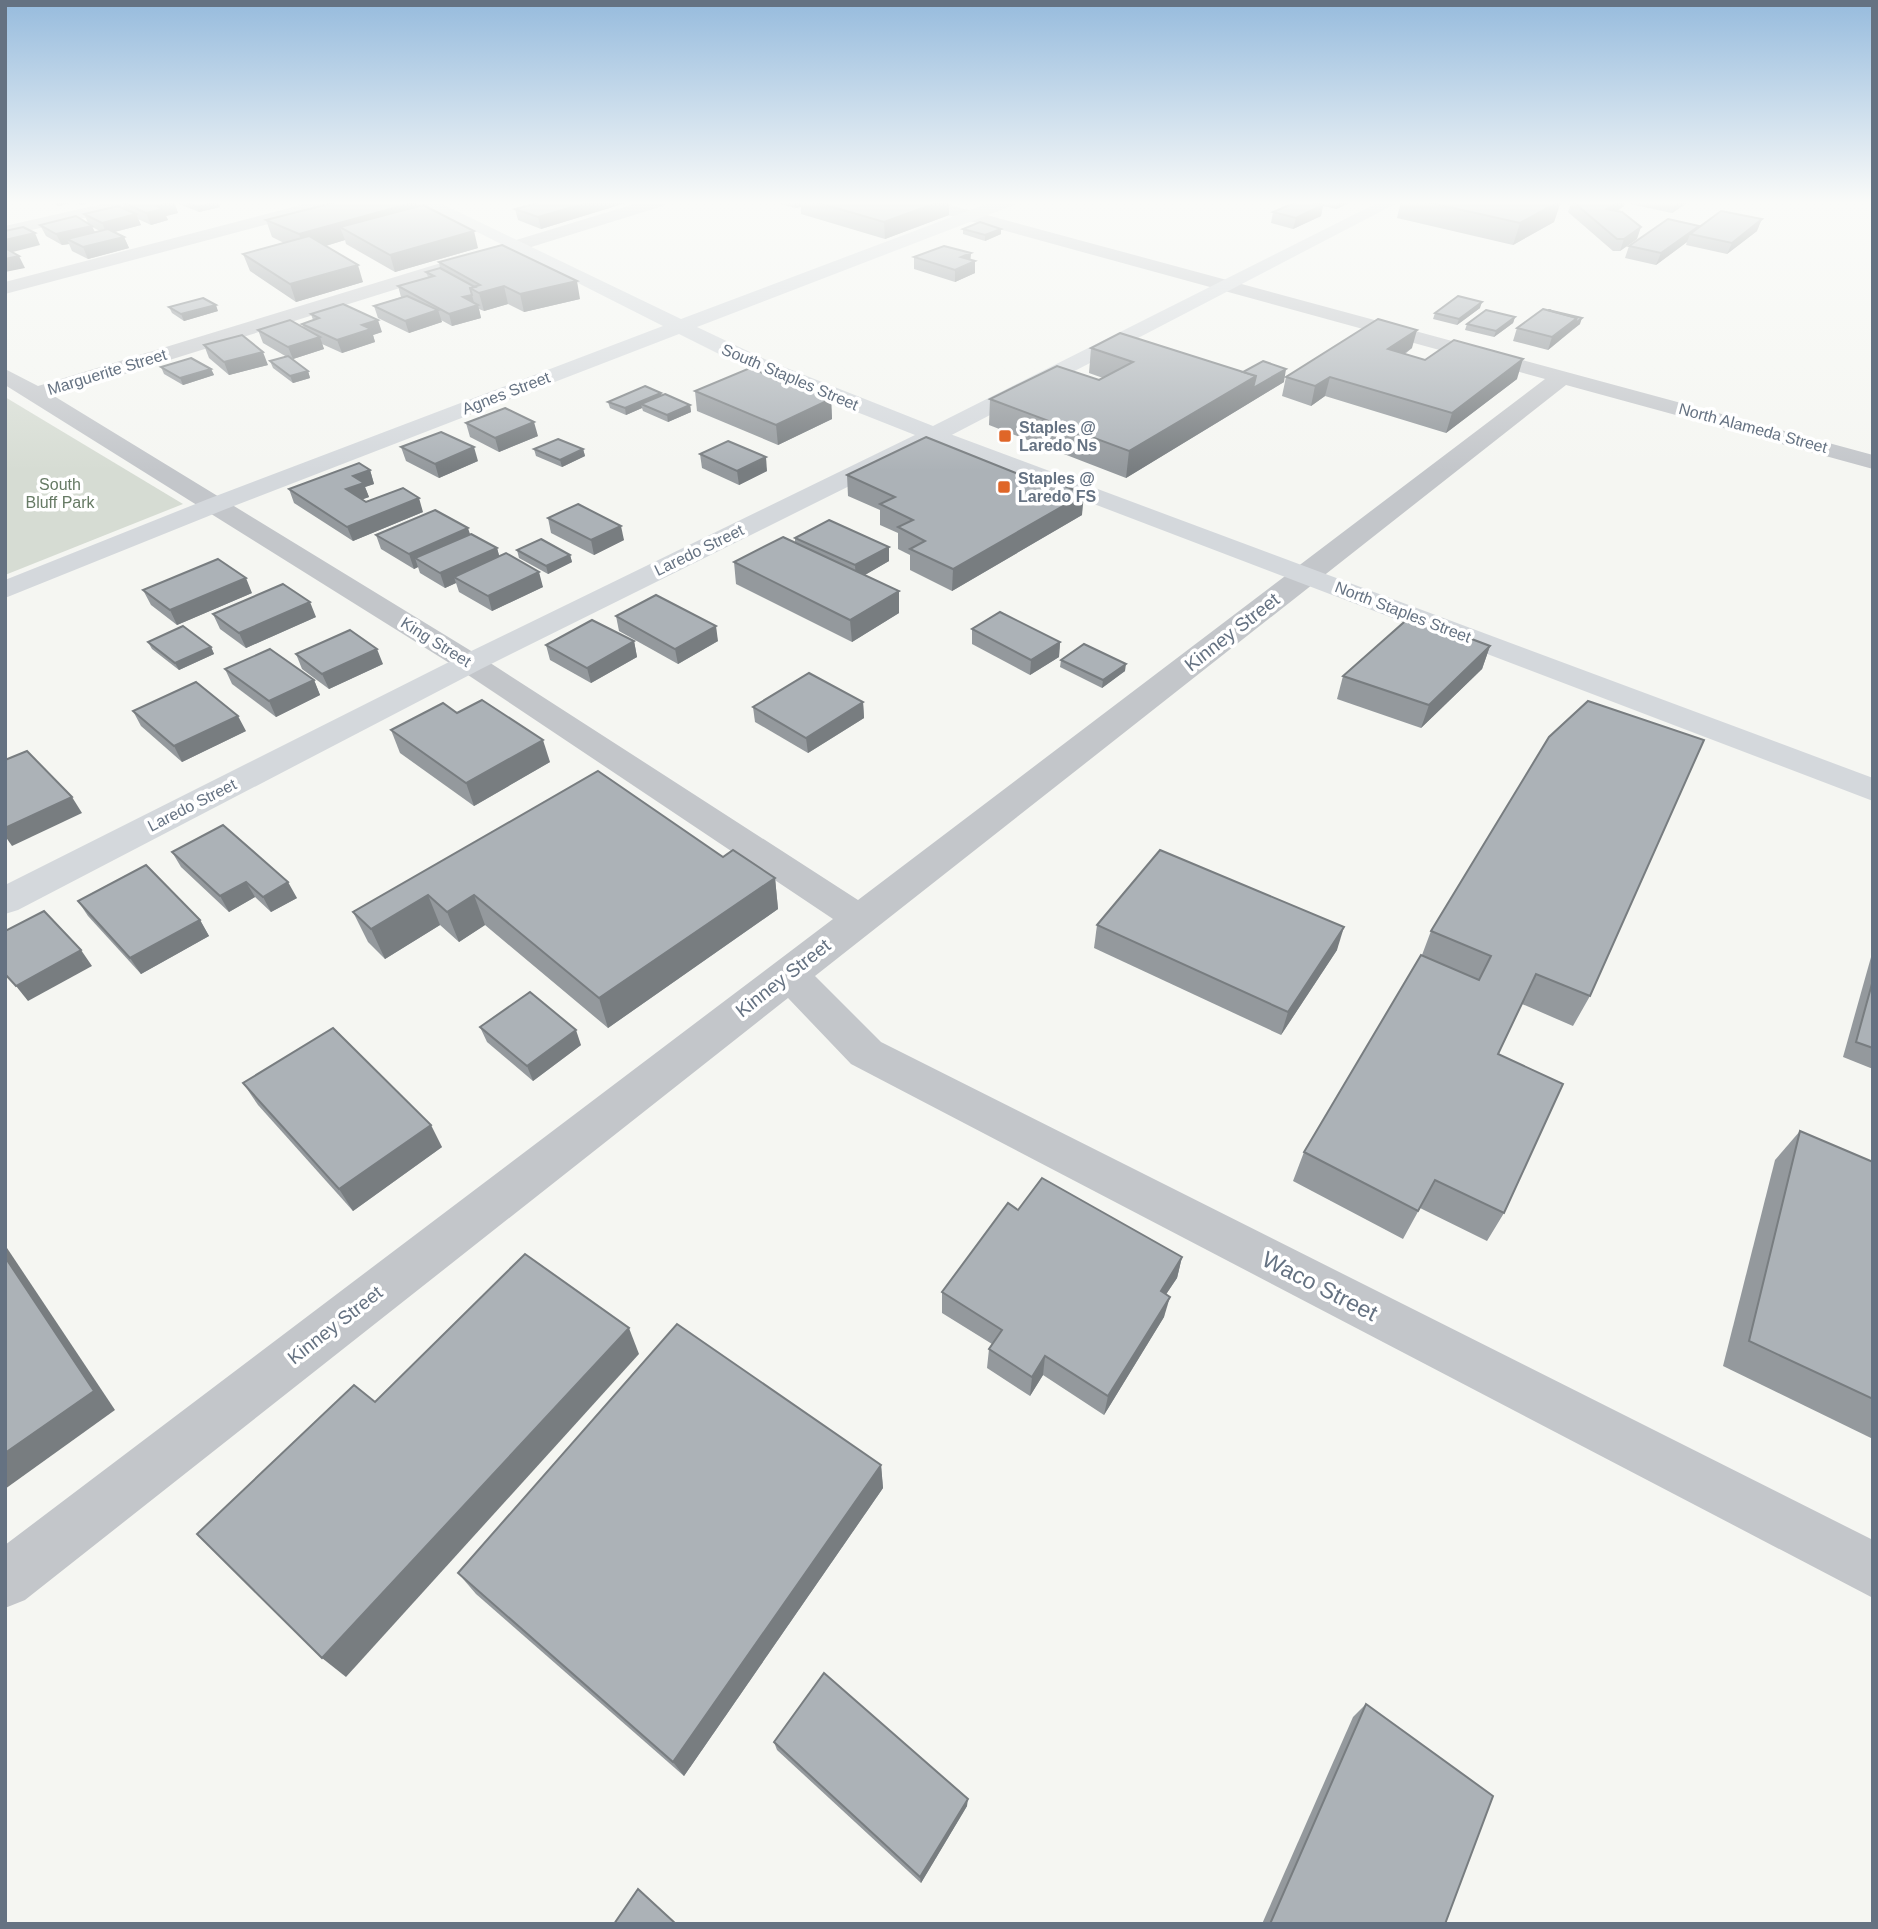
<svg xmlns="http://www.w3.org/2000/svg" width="1878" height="1929" viewBox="0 0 1878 1929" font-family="Arial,sans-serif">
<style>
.green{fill:#d6dcd3}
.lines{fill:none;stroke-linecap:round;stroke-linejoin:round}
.minor{fill:#c3c6ca;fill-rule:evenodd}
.secondary{fill:#d4d8dc;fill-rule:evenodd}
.primary{fill:#d4d8dc;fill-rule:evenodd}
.wall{fill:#94999d;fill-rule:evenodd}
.shaded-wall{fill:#787d80}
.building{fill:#acb2b7;stroke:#787d80;stroke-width:2}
.poi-dot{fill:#df6628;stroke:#fff;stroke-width:2.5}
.labels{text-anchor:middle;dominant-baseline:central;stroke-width:7;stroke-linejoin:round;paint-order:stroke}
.far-street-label{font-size:16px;fill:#657282;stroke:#fff}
.far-poi-label{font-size:16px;font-weight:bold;fill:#657282;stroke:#fff;text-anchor:start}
.far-park-label{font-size:16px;fill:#667a64;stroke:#fff}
.street-label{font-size:19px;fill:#657282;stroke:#fff}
.near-street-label{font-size:23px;fill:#657282;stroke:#fff}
</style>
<rect width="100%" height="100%" fill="#f5f6f2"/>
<path class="green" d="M5,397l178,107 -178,71z"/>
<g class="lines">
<g class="minor">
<path d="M115,201h28l-2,4 -136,31v-10z"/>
<path d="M316,201h26l-2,4 -335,89v-12z"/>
<path d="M644,201h24l-2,4 -612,191 427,261 377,243 687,-521 -634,-174 -2,-4h26l938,254v14l-307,-84 -751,591 66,66 992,498v58l-1022,-534 -63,-66 -763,602 -20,8v-63l828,-626 -374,-250 -454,-284v-16l33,17z"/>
</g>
<path class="secondary" d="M934,428l939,350v23l-947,-361 -4,-5 4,-5z"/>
<path class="primary" d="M416,201h20l245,118 313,-118h22l-2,4 -317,122 72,34 164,65 448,-225h20l-459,239 -461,229 -463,241 -13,4v-29l454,-228 456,-222 -162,-64 -74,-37 -453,175 -221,89v-18l203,-81 455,-173z"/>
</g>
<g class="wall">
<path d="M49,201h51l-20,4 -5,-3 -17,4z"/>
<path d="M178,201h39l3,6 -21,5 -20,-8z"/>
<path d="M544,201h88l-91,28 -23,-9 -3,-11z"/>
<path d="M781,201h168v14l-64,24 -84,-25v-7l-6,1 -14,-4z"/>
<path d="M1298,201h56l-18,8 -13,-3 -2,10 -28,13 -22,-6 2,-11z"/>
<path d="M1401,201h160l-7,21 -41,23 -116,-27z"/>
<path d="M1572,201h118l-18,12 -47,-10 -1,3 -7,5 20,28 -17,12h-7l-45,-39z"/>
<path d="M122,202h52l4,11 -12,3 2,4 -17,5 -13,-6 3,6 -27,7 10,5 5,11 -41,11 -16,-8 -3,-7 -7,1 -16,-9 -6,-11 48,-2 -4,-9 40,-5zM92,227l8,4 -5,1z"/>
<path d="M416,202l1,4 61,42 -83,24 -49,-28 -1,-4 -19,6 37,36 -67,20 -46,-31 -7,-17 41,-11 -12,-6 -6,-17z"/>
<path d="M1699,226l-1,2 59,3 -30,23 -41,-9 1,-3 -31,23 -31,-7 4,-12z"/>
<path d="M963,229h38v5l-16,7 -22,-7z"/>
<path d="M971,253l-1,7 5,13 -20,9 -41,-13v-12z"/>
<path d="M439,262l141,37 -56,13 -16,-8 -24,7 -5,-2 2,9 -29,8 -11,-6 1,2 -33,11 -31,-15 -4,-12 27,-9 -3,-11 30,-9 -2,-5 14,-4z"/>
<path d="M169,307l49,4 -34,10 -12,-8z"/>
<path d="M1480,308l-23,17 -24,-6 2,-6z"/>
<path d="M1543,309l37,15 -32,26 -35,-9 4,-13z"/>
<path d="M311,314l71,18 -9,3 2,7 -33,11 -20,-9 2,5 -31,10 -4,-2 19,14 2,7 -17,5 -20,-15 -3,-7 17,-4 -24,-14 -5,-13 46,-2 -2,-4 11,-4z"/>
<path d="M1515,317l-2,6 -19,14 -29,-7 2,-6z"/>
<path d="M204,345l64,20 -39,10 -20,-17z"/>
<path d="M1091,348l152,24 41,10 -158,96 -137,-53 1,-26 109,-19 4,-2 -14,-5z"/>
<path d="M1412,348l-7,6 20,6 92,19 -71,54 -121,-37 -14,10 -29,-10 4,-19z"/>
<path d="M161,367l50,2 3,6 -31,10 -19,-11z"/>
<path d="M695,391l136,8 1,20 -54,26 -81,-34z"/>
<path d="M661,393l1,3 28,9 1,7 -23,10 -25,-11 -1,-3 -16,7 -16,-7 -2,-6z"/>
<path d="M466,423l72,13 -39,16 -29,-15z"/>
<path d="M401,447l77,14 -39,17 -33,-17z"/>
<path d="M534,449h49l2,7 -23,11 -26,-11z"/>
<path d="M700,454l67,17 -28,14 -37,-17z"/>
<path d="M370,470l4,14 -9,3 4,10 -7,2 4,3 57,10 -70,29 -59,-38 -5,-14z"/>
<path d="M847,475l235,40 -130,76 -42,-21v-15l-12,-6v-16l-18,-8v-15l-32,-14z"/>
<path d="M548,518l76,22 -30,15 -43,-22z"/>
<path d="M470,534l27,14 2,8 44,31 -51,24 -33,-19 -3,-9 -11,5 -25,-15 -2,-6 -4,2 -33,-20 -5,-14z"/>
<path d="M795,538l94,23 -24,14 34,38 -47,29 -116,-58 -2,-22 61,-20z"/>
<path d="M517,550l53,5 2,7 -24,12 -29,-16z"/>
<path d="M143,590l109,3 -75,32 -26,-20z"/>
<path d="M213,614l103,3 -70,31 -26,-19z"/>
<path d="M616,616l102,25 -40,23 -59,-33z"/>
<path d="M972,629l88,13 -1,15 -29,18 -58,-31z"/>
<path d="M634,641l3,16 -46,26 -41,-23 -4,-15z"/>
<path d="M148,642l63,5 3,7 -35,16 -27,-21z"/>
<path d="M1490,646l-8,23 -61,59 -84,-29 6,-23z"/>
<path d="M296,654l87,10 -54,25 -27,-20z"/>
<path d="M1061,660l64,11 -23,17 -42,-21z"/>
<path d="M225,669l89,11 6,15 -44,22 -44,-33z"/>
<path d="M863,702l1,16 -56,35 -53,-31 -2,-15z"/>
<path d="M133,711l113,20 -64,31 -41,-36z"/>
<path d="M391,730l159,32 -76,44 -74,-53z"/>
<path d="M598,771l125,86 52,21 3,31 -170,119 -123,-103 -26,17 -19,-17 -55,34 -17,-17 -15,-30z"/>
<path d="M172,852l125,46 -26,14 -16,-15 -26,15 -48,-45z"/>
<path d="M78,901l122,19 9,16 -68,38 -53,-58z"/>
<path d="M1097,925l240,25 -56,85 -187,-87z"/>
<path d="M1431,931l159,65 -17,30 -51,-22 -24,50 6,159 -17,28 -67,-33 -17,31 -110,-58 11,-29 118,-197z"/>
<path d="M1873,950v119l-30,-12z"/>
<path d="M480,1027l101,18 -48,36 -46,-39z"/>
<path d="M243,1083l199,64 -89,64 -95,-106z"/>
<path d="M1800,1131l73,31v277l-150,-73 52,-206z"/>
<path d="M1018,1210l164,47 -5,21 -11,16 -2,23 -60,98 -61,-40 -13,21 -43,-28 2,-19 3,-5 -50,-31v-21z"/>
<path d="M881,1465l2,23 -199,288 -208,-182 -18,-21z"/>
<path d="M1366,1704l79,220h-183l91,-207z"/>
<path d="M774,1742l193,64 -46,77 -144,-133z"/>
</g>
<g class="shaded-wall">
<path d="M56,201h18l1,1 -17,4z"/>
<path d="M78,201h22l-20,4z"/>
<path d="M218,201l2,6 -21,5 -2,-5z"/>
<path d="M594,201h38l-91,28 -3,-12z"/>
<path d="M800,201l1,6 -6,1v-5z"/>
<path d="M942,201h7v14l-64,24 -1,-17z"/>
<path d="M1338,201h16l-18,8z"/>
<path d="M1561,201l-7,21 -41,23 7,-22z"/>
<path d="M1619,201h7l-2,5 -21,14 4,-11z"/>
<path d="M1677,201h13l-18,12z"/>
<path d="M174,202l4,11 -12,3 2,4 -17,5 -5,-12 11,-7z"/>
<path d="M416,202l5,17 -81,8 5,13 -40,12 -6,-18z"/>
<path d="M1323,205l-2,11 -28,13 3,-11z"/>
<path d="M136,214l5,11 -34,9 -5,-11z"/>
<path d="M1762,219l-5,12 -30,23 5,-11z"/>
<path d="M92,226l5,11 -30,2 2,5 -7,1 -6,-11z"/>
<path d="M1699,226l-4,9 -5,-1 -3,8 -31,23 5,-12z"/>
<path d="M1641,227l-4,12 -17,12 4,-12z"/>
<path d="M1001,229v5l-16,7v-6z"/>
<path d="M474,231l4,17 -83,24 -5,-17z"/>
<path d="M35,233l5,12 -35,9v-14z"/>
<path d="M124,237l5,11 -41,11 -5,-12z"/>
<path d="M971,253l-1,10 5,-2v12l-20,9v-12l6,-13z"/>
<path d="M19,256l6,12 -20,4v-13z"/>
<path d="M358,265l5,17 -67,20 -6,-18z"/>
<path d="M577,281l3,18 -56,13 -4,-18z"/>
<path d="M504,286l4,18 -24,7 -5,-18z"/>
<path d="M472,295l3,11 3,-1 3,13 -29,8 -3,-12 14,-17z"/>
<path d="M1482,302l-2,6 -23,17 2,-6z"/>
<path d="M216,305l2,6 -34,10 -3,-7z"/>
<path d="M438,310l4,12 -33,11 -4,-12z"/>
<path d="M1515,317l-2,6 -19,14 2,-6z"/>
<path d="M1577,318l-5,12 -24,20 4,-13z"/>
<path d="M1582,318l-2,6 -8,6 2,-6z"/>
<path d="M378,320l4,12 -9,3 2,7 -33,11 -5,-13 25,-15z"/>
<path d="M1417,330l-5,18 -29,20 5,-19z"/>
<path d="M320,337l4,12 -31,10 -5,-12z"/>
<path d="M263,352l5,13 -39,10 -5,-13z"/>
<path d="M1523,359l-6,20 -71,54 6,-20z"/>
<path d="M211,369l3,6 -31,10 -3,-7z"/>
<path d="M1286,369l-2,13 -158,96 3,-27 127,-75z"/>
<path d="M308,371l2,7 -17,5 -3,-7z"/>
<path d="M1330,377l-5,19 -14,10 4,-20z"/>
<path d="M661,393l1,6 -21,5 1,4 -16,7 -1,-7z"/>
<path d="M831,399l1,20 -54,26 -2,-20z"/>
<path d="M690,405l1,7 -23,10 -1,-7z"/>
<path d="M534,422l4,14 -39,16 -4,-14z"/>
<path d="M474,447l4,14 -39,17 -4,-14z"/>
<path d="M583,449l2,7 -23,11 -2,-7z"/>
<path d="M766,457l1,14 -28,14 -2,-14z"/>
<path d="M370,470l4,14 -9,3 4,10 -18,7 -5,-15 7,-13z"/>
<path d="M1084,494l-2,21 -130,76 1,-22z"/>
<path d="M419,498l4,14 -70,29 -6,-14z"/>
<path d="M621,526l3,14 -30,15 -3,-15z"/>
<path d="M468,528l5,15 -58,15 3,9 -4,2 -5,-15z"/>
<path d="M889,547v14l-33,19 -1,-15z"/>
<path d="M497,548l4,14 -47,15 2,6 -11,5 -5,-15z"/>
<path d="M570,555l2,7 -24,12 -2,-8z"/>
<path d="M539,572l4,15 -51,24 -4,-15z"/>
<path d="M246,578l6,15 -75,32 -7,-15z"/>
<path d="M899,591v22l-47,29 -2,-22z"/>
<path d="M310,602l6,15 -70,31 -7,-15z"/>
<path d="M716,626l2,15 -40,23 -3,-15z"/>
<path d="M634,641l3,16 -46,26 -4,-15z"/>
<path d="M1060,642l-1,15 -29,18 1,-15z"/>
<path d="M1490,646l-8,23 -61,59 8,-23z"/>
<path d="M211,647l3,7 -35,16 -4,-7z"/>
<path d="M377,649l6,15 -54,25 -7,-15z"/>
<path d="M1126,664l-1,7 -23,17 1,-8z"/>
<path d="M314,680l6,15 -44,22 -7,-16z"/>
<path d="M863,702l1,16 -56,35 -2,-15z"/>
<path d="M238,716l8,15 -64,31 -8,-16z"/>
<path d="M543,740l7,22 -76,44 -8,-23z"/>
<path d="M72,797l10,16 -70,33 -7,-10v-8z"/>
<path d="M775,878l3,31 -170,119 -9,-30z"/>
<path d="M246,882l9,15 -26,15 -9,-16z"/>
<path d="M288,882l9,16 -26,14 -8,-15z"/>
<path d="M428,895l12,30 -55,34 -14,-30z"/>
<path d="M474,895l11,30 -26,17 -12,-30z"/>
<path d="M200,920l9,16 -68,38 -11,-16z"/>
<path d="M1344,927l-7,23 -56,85 7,-23z"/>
<path d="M81,950l11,16 -64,35 -12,-15z"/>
<path d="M576,1030l5,15 -48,36 -6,-15z"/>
<path d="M431,1125l11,22 -89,64 -14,-22z"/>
<path d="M5,1245l110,165 -110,79z"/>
<path d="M1182,1257l-5,21 -22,33 6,-20z"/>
<path d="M1170,1297l-6,20 -60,98 4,-19z"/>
<path d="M629,1328l10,26 -293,323 -24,-19z"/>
<path d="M1045,1356l-2,19 -13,21 2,-19z"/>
<path d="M881,1465l2,23 -199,288 -11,-14z"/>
<path d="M968,1799l-1,7 -46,77 -1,-6z"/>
</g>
<g class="building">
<path d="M129,201h41l4,1 -17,4 6,3 -17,4 -24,-11z"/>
<path d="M183,201h35l-21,6z"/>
<path d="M340,201h73l3,1 -117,32 -33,-14z"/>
<path d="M544,201h50l-56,16 -23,-8z"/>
<path d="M812,201h130l-58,21z"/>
<path d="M1299,201h6l18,4 -27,13 -23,-6z"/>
<path d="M1422,201h138l-40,22z"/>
<path d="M1572,201h47l-12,8 15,3 19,15 -17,12h-7z"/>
<path d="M423,205l51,26 -84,24 -50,-28z"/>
<path d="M118,206l18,8 -34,9 -18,-9z"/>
<path d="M1721,211l41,8 -30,24 -42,-9z"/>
<path d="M76,216l16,10 -36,8 -16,-9z"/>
<path d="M1668,219l31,7 -38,27 -32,-7z"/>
<path d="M980,222l21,7 -16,6 -22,-6z"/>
<path d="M23,227l12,6 -30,7v-9z"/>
<path d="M108,229l16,8 -41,10 -16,-8z"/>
<path d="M309,236l49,29 -68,19 -47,-30z"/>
<path d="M502,245l75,36 -57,13 -16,-8 -25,7 -9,-5 10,-3 -41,-23z"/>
<path d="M944,246l27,7 -10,4 14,4 -20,9 -41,-13z"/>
<path d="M5,248l14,8 -14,3z"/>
<path d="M440,268l35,19 -5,1 2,7 -9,2 15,8 -29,9 -51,-28 36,-10 -8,-4z"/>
<path d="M407,296l31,14 -33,11 -31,-15z"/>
<path d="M1458,296l24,6 -23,17 -24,-6z"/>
<path d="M203,298l13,7 -35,9 -12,-7z"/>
<path d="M343,304l35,16 -16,5 9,4 -34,11 -35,-16 17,-6 -8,-4z"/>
<path d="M1543,309l34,9 -25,19 -35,-9z"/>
<path d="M1486,310l29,7 -19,14 -29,-7z"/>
<path d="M1548,310l34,8 -8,6 3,-6z"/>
<path d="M1378,319l39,11 -29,19 37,11 29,-20 69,19 -71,54 -122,-36 -15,9 -29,-9z"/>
<path d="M290,320l30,17 -32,10 -30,-17z"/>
<path d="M1120,333l136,43 -127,75 -139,-52 67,-33 42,14 34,-18 -42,-14z"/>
<path d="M242,335l21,17 -39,10 -20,-17z"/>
<path d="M288,356l20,15 -18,5 -20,-15z"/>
<path d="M191,358l20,11 -31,9 -19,-11z"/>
<path d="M1263,361l23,8 -33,19 3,-12 -13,-4z"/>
<path d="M750,368l81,31 -55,26 -81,-34z"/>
<path d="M645,386l16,7 -36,15 -17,-6z"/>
<path d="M665,394l25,11 -23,10 -26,-11z"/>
<path d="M505,408l29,14 -39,16 -29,-15z"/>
<path d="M441,432l33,15 -39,17 -34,-17z"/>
<path d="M926,437l120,48 7,-4 31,13 -131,75 -43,-20 15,-8 -27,-14 15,-7 -33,-16 15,-7 -48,-22z"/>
<path d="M558,439l25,10 -23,11 -26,-11z"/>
<path d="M728,441l38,16 -29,14 -37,-17z"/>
<path d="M359,463l11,7 -17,6 11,7 -18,6 20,13 37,-14 16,10 -72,29 -58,-38z"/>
<path d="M578,504l43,22 -30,14 -43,-22z"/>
<path d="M435,510l33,18 -59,26 -33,-19z"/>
<path d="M829,520l60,27 -34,18 -60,-27z"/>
<path d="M471,534l26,14 -57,25 -25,-15z"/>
<path d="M783,537l116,54 -49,29 -116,-58z"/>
<path d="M541,539l29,16 -24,11 -29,-16z"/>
<path d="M506,553l33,19 -51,24 -34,-19z"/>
<path d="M218,559l28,19 -76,32 -27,-20z"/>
<path d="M283,584l27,18 -71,31 -26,-19z"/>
<path d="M656,595l60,31 -41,23 -59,-33z"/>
<path d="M1000,612l60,30 -29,18 -59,-31z"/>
<path d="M1411,616l79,30 -61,59 -86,-29z"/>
<path d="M592,620l42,21 -47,27 -41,-23z"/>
<path d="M183,626l28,21 -36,16 -27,-21z"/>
<path d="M350,630l27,19 -55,25 -26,-20z"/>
<path d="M1084,644l42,20 -23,16 -42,-20z"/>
<path d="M270,649l44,31 -45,21 -44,-32z"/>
<path d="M809,673l54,29 -57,36 -53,-31z"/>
<path d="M196,682l42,34 -64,30 -41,-35z"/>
<path d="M482,700l61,40 -77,43 -75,-53 52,-27 14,10z"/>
<path d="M1588,701l116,39 -114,256 -54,-22 -38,80 65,30 -59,129 -69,-33 -17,31 -114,-59 117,-197 58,25 12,-24 -60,-25 118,-194z"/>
<path d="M27,751l45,46 -67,31v-68z"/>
<path d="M598,771l125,86 10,-7 42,28 -176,120 -125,-103 -27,17 -19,-17 -57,34 -18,-17z"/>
<path d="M223,825l65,57 -25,15 -17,-15 -26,14 -48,-44z"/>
<path d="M1160,850l184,77 -56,85 -191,-87z"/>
<path d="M146,865l54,55 -70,38 -52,-57z"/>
<path d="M44,911l37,39 -65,36 -11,-12v-43z"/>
<path d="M1873,980v68l-17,-6z"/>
<path d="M530,992l46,38 -49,36 -47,-39z"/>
<path d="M333,1028l98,97 -92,64 -96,-106z"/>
<path d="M1800,1131l73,31v237l-124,-58z"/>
<path d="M1042,1178l140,79 -21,34 9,6 -62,99 -63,-40 -13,21 -43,-28 13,-19 -60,-38 66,-89 10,7z"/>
<path d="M525,1254l104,74 -307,330 -125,-124 157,-149 21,17z"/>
<path d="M5,1257l89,134 -89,62z"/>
<path d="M677,1324l204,141 -208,297 -215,-189z"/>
<path d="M824,1673l144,126 -48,78 -146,-135z"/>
<path d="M1366,1704l127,92 -48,128h-175z"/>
<path d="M638,1889l38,35h-62z"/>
</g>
<linearGradient id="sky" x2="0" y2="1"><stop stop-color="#96bbdd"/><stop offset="0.43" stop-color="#fafbf9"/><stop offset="1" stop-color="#fafbf9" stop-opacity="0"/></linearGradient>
<rect width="1878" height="471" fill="url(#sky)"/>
<g class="poi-dot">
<rect x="998" y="429" width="14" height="14" rx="3.5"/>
<rect x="997" y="480" width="14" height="14" rx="3.5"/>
</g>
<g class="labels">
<g class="far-street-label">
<text transform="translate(107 372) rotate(-17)">Marguerite Street</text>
<text transform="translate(790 377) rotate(23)">South Staples Street</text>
<text transform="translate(506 393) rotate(-21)">Agnes Street</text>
<text transform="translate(1753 428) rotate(15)">North Alameda Street</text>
<text transform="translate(699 550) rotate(-26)">Laredo Street</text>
<text transform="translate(1403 612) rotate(21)">North Staples Street</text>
<text transform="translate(436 642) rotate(32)">King Street</text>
<text transform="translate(192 805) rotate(-27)">Laredo Street</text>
</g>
<g class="far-poi-label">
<text x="1019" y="427">Staples @<tspan x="1019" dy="18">Laredo Ns</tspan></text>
<text x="1018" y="478">Staples @<tspan x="1018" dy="18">Laredo FS</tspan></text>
</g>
<g class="far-park-label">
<text x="60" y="484">South<tspan x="60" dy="18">Bluff Park</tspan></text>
</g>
<g class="street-label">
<text transform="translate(1232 632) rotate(-38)">Kinney Street</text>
<text transform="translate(783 978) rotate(-38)">Kinney Street</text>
<text transform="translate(335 1325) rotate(-38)">Kinney Street</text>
</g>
<g class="near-street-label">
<text transform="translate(1320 1286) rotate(27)">Waco Street</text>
</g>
</g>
<rect width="1878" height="1929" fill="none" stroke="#657282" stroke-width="14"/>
</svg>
